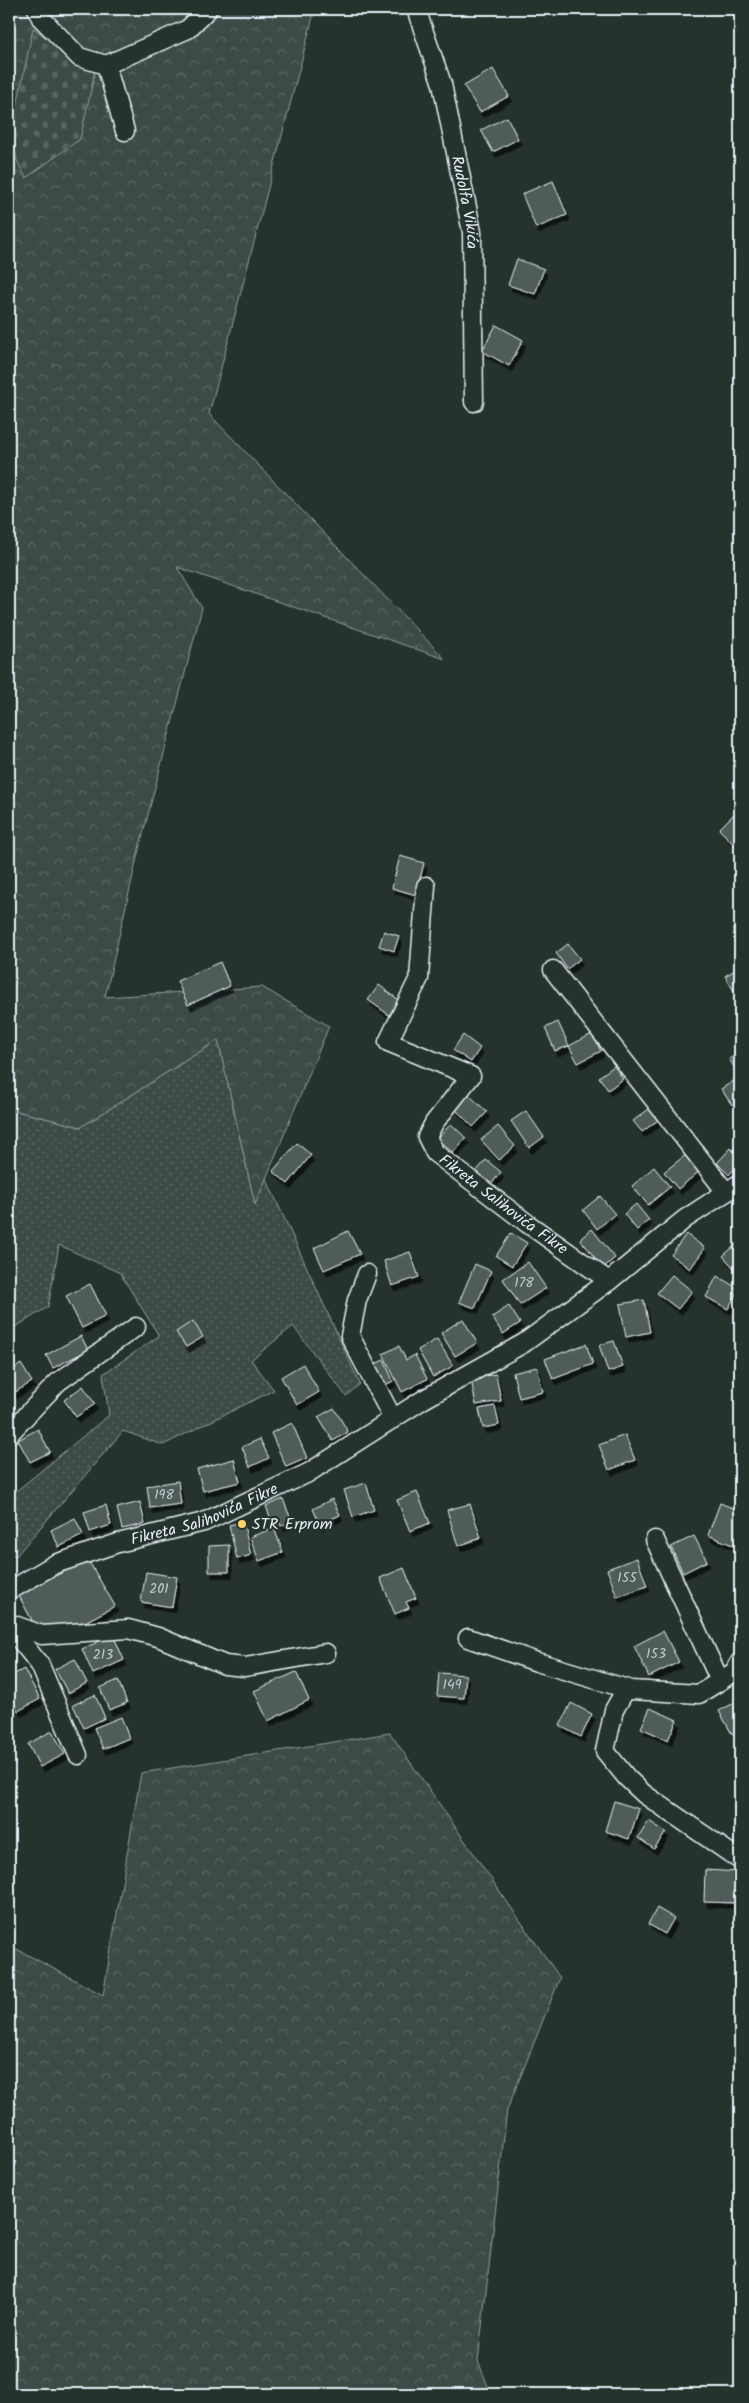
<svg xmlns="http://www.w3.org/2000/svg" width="749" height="2403" viewBox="0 0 749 2403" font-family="Kalam,sans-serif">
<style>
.green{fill:url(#green-dots);stroke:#939ea0}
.forest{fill:url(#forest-crowns);stroke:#939ea0}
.cemetery{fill:url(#cemetery-stones);stroke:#939ea0}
.building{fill:#505c59;stroke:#e8f1f8;filter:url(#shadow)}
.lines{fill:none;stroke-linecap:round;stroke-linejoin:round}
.street-casing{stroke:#e8f1f8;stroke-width:21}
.street{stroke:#26332d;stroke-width:18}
.poi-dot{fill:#ffd166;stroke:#26332d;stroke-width:2}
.labels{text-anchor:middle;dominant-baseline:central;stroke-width:4.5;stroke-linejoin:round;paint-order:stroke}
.number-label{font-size:14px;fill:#c2ccd0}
.street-label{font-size:16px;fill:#e8f1f8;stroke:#26332d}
.poi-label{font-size:16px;fill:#e8f1f8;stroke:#26332d;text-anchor:start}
</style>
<defs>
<pattern id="green-dots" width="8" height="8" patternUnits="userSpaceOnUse" patternTransform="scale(1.25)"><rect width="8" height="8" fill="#3e4b47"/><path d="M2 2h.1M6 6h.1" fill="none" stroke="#5a6562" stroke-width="1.8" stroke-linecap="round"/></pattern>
<pattern id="forest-crowns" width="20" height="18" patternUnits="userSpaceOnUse" patternTransform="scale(1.25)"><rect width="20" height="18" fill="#3e4b47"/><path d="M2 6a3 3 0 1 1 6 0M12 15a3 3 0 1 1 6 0" fill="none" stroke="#5a6562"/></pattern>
<pattern id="cemetery-stones" width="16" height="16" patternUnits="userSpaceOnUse" patternTransform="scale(1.25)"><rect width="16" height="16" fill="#3e4b47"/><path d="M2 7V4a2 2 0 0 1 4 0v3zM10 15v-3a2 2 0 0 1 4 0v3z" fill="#5a6562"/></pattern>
<filter id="shadow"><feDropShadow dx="3" dy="5.5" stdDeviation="0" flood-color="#0009"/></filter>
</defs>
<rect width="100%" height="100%" fill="#26332d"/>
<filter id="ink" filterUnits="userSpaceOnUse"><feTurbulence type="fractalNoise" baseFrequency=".02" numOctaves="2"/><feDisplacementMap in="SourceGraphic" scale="10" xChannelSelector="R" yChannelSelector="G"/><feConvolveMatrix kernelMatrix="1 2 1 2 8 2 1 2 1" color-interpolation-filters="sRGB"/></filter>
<g filter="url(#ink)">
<path class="green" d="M218,1040l37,164 11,-26 94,206 -14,12 -53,-70 -42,34 23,30 -111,55 -40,-14 -107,125 -7,-2v-57l100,-82 -6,-41 56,-38 -39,-63 -61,-28 -11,62 -39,24v-222l72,18z"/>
<g class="forest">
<path d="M9,9h306l-106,405 236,245 -268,-92 25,41 -63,241 -34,148 157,-10 67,39 -74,179 -37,-165 -137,87 -72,-18z"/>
<path d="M390,1733l170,245 -53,132 -29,251 13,33h-482v-449l94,50 38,-222z"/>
</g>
<path class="cemetery" d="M33,28l62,44 -15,67 -54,39 -17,-33z"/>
<g class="building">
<path d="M493,69l16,27 -29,16 -16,-26z"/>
<path d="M507,117l11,22 -25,13 -12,-22z"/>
<path d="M553,181l14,34 -31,13 -14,-34z"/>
<path d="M517,259l27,10 -9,25 -27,-9z"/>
<path d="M496,325l27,15 -14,26 -27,-15z"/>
<path d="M739,809l1,2v40l-21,-22z"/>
<path d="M400,856l24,7 -8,32 -24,-7z"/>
<path d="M384,931l15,5 -5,15 -15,-5z"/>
<path d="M568,944l12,15 -13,10 -11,-16z"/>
<path d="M220,962l10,24 -42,19 -11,-24z"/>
<path d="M740,967v34l-15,-25z"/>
<path d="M379,985l21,16 -11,14 -21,-15z"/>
<path d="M558,1022l11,24 -14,5 -10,-23z"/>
<path d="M592,1034l9,17 -23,12 -9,-17z"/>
<path d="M463,1035l17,13 -9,14 -18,-12z"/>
<path d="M740,1052v24l-11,-17z"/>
<path d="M614,1066l9,13 -15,11 -9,-13z"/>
<path d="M740,1077v22l-8,6 -11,-16z"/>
<path d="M469,1095l18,17 -14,15 -18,-18z"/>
<path d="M649,1109l9,11 -16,12 -9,-11z"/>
<path d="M526,1111l18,26 -15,11 -18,-27z"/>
<path d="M451,1124l15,14 -13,15 -16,-14z"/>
<path d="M498,1126l17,20 -16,14 -18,-20z"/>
<path d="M297,1143l14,12 -23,29 -15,-13z"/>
<path d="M731,1148l9,10v5l-11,12 -12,-12z"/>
<path d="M688,1153l13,17 -23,19 -14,-17z"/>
<path d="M486,1160l15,12 -11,14 -15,-13z"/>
<path d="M654,1167l16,20 -22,18 -16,-19z"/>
<path d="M600,1196l15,18 -18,15 -14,-19z"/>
<path d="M636,1204l13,16 -12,10 -13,-16z"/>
<path d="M592,1229l23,29 -12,10 -23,-29z"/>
<path d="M348,1231l12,23 -36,16 -10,-22z"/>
<path d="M511,1233l16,10 -15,23 -16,-10z"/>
<path d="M686,1234l19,14 -15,21 -19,-14z"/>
<path d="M740,1241v34l-17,-19z"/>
<path d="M410,1252l9,25 -27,9 -8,-25z"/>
<path d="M528,1262l18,26 -26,17 -17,-26z"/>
<path d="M475,1264l16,7 -16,37 -16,-6z"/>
<path d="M672,1275l20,16 -14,18 -21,-16z"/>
<path d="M717,1276l22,13 -11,20 -22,-12z"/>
<path d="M90,1284l16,32 -24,12 -16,-32z"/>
<path d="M644,1300l6,32 -24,5 -6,-33z"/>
<path d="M509,1306l11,17 -17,11 -11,-17z"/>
<path d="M463,1319l14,24 -22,13 -14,-23z"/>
<path d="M193,1321l10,16 -17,10 -10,-15z"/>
<path d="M81,1336l7,14 -35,18 -7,-13z"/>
<path d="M437,1339l16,27 -20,11 -15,-27z"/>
<path d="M614,1341l9,26 -15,5 -9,-27z"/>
<path d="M586,1344l7,20 -40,15 -8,-20z"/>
<path d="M399,1346l7,14 9,-5 12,24 -25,13 -19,-38z"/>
<path d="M384,1360l9,21 -10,5 -10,-21z"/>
<path d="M21,1364l11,18 -22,13 -1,-23z"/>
<path d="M303,1364l16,28 -22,13 -16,-28z"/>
<path d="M537,1367l6,25 -24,6 -6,-25z"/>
<path d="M496,1374l5,27 -25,4 -5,-26z"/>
<path d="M83,1386l12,18 -19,13 -12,-17z"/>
<path d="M495,1406l4,19 -16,3 -4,-19z"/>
<path d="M334,1408l14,24 -15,9 -15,-24z"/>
<path d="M292,1423l15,35 -21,9 -15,-34z"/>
<path d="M38,1429l12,23 -20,10 -12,-22z"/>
<path d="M625,1435l10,25 -26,10 -10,-25z"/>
<path d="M260,1439l9,19 -19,9 -8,-20z"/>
<path d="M234,1459l6,23 -37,9 -6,-22z"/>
<path d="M178,1481l3,23 -31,4 -3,-22z"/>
<path d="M366,1483l8,27 -21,7 -9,-27z"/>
<path d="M417,1492l13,31 -20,8 -13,-31z"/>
<path d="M283,1499l9,23 -11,4 -3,-8 -7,2 -5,-14z"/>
<path d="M332,1499l8,16 -20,9 -7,-15z"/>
<path d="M140,1502l5,22 -23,5 -5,-21z"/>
<path d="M720,1503l20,8v37l-32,-13z"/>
<path d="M470,1504l11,34 -23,8 -11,-36z"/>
<path d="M106,1505l5,20 -21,7 -6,-20z"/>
<path d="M75,1518l8,17 -24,12 -8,-17z"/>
<path d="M243,1522l8,33 -14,4 -8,-34z"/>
<path d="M274,1528l9,24 -24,9 -9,-24z"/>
<path d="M694,1536l13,25 -24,12 -12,-26z"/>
<path d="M229,1545v27h-20v-26z"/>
<path d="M637,1558l10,28 -30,11 -10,-28z"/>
<path d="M88,1560l27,46 -43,23 -36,-1 -18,-34z"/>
<path d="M404,1568l12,30 -10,4 3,6 -14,6 -15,-36z"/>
<path d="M146,1572l31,5 -5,30 -31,-5z"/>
<path d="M663,1631l16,31 -30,15 -15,-31z"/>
<path d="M113,1635l11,25 -31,14 -11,-25z"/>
<path d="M75,1659l12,24 -19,10 -13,-24z"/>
<path d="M24,1669l16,30 -22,12 -9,-17v-17z"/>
<path d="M296,1672l13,28 -41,21 -14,-30z"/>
<path d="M439,1673l27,2 -2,23 -27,-2z"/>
<path d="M118,1680l9,23 -18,7 -9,-22z"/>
<path d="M95,1695l10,23 -21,10 -11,-23z"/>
<path d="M738,1701l2,5v23l-8,5 -13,-23z"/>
<path d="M571,1703l21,11 -11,23 -21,-11z"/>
<path d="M650,1708l27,12 -9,20 -27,-12z"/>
<path d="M121,1717l8,21 -26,11 -9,-21z"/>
<path d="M52,1731l13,23 -25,13 -12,-23z"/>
<path d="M614,1801l25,8 -10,30 -24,-8z"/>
<path d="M649,1821l17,11 -12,17 -16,-11z"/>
<path d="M705,1870l34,2 -1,31 -34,-1z"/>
<path d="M657,1908l17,10 -9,16 -17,-10z"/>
</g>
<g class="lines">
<g class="street-casing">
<g id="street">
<path d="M37,9l4,9 38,39 27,8 19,66"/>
<path id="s1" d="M416,9l26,75 30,148 2,170"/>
<path d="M106,65l82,-36 20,-20"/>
<path id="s2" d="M426,886l-7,92 -31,64 83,34 -37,47 -7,14 8,16 93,71 81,57"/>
<path d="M553,970l173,222"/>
<path d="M367,1274l-10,26 -7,36 43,83"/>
<path d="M9,1434l49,-52 78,-55"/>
<path d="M655,1540l65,141"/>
<path id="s3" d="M9,1591l46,-27 63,-21 86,-21 104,-49 116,-74 100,-56 85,-62 76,-62 55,-36"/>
<path d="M9,1623l33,12 86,-6 30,8 67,28 20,2 81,-14"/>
<path d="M9,1626l31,39 38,90"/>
<path d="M468,1638l69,24 94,28 68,4 35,-22 6,-10"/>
<path d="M626,1689l-12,21 -9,41 22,27 17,16 96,66"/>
</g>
</g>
<use href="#street" class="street"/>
</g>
</g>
<circle class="poi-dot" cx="242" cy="1524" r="5"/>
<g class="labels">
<g class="number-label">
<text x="524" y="1283">178</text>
<text x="164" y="1495">198</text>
<text x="627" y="1578">155</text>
<text x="159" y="1589">201</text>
<text x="656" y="1654">153</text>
<text x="103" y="1655">213</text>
<text x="452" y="1685">149</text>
</g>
<g class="street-label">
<text stroke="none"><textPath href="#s1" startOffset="200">Rudolfa Vikića</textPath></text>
<text stroke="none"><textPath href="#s2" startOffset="432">Fikreta Salihovića Fikre</textPath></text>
<text stroke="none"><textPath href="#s3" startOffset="211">Fikreta Salihovića Fikre</textPath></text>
</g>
<g class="poi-label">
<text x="252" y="1524">STR Erprom</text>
</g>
</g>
<rect width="749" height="2403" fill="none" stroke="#26332d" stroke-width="30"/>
<rect x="15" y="15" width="719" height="2373" fill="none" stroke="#e8f1f8" stroke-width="2" filter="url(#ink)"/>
</svg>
